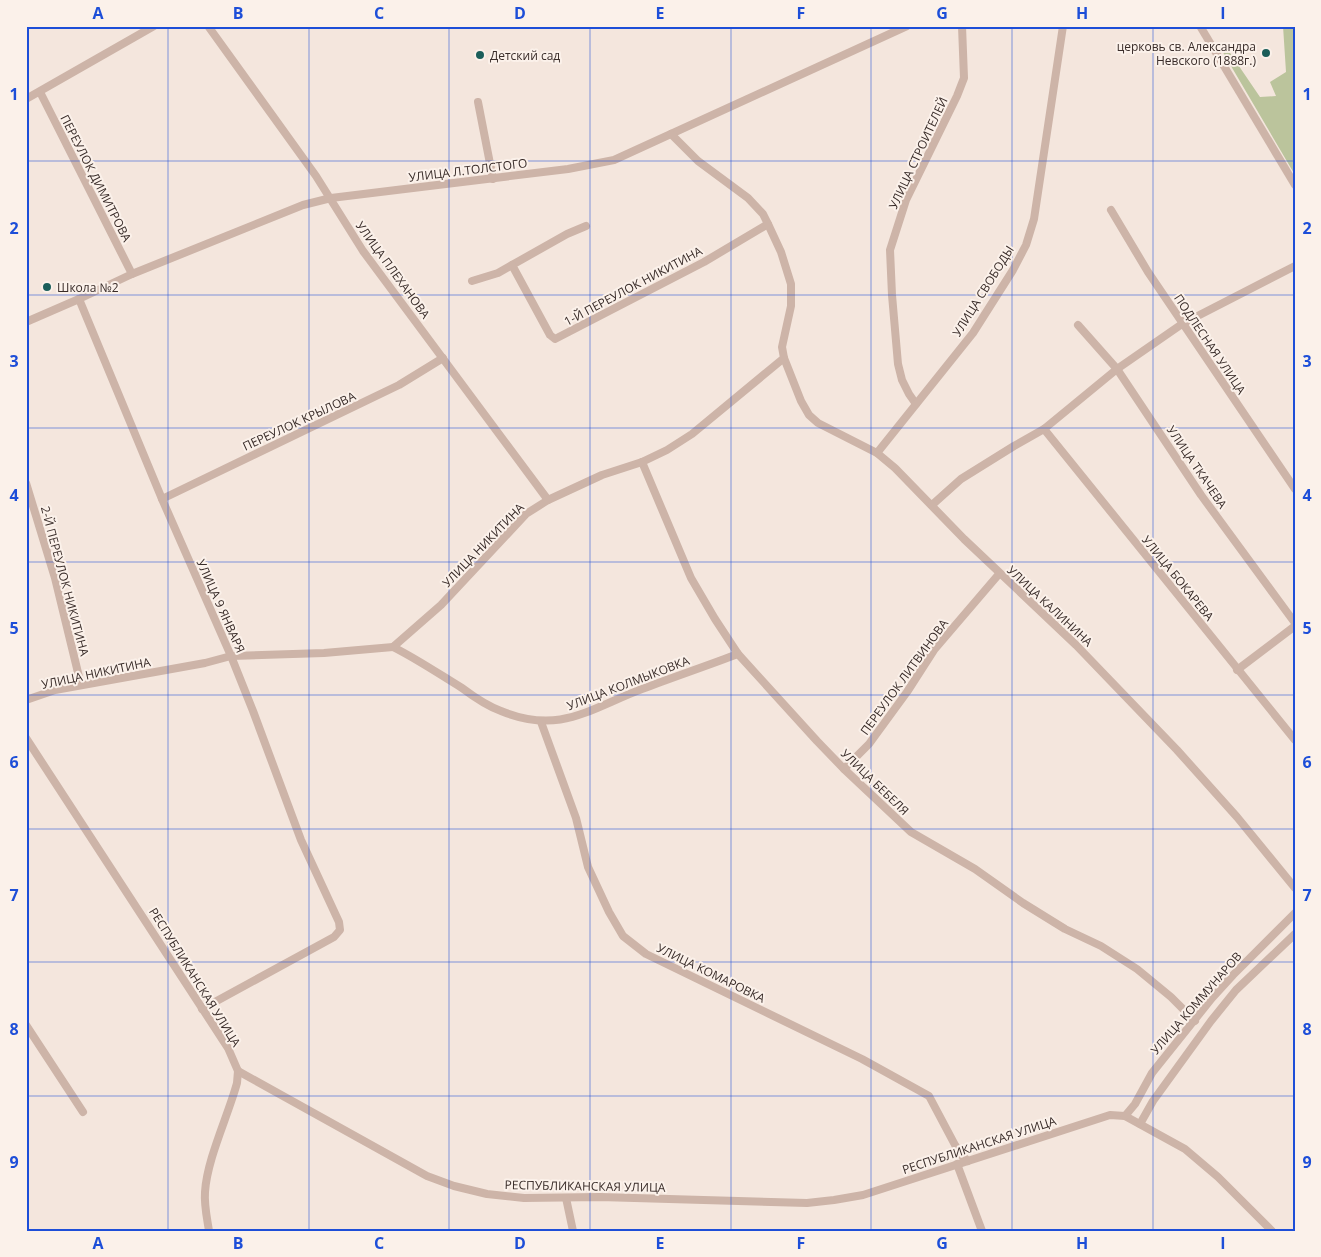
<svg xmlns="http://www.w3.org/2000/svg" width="1321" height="1257" viewBox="0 0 1321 1257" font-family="'Open Sans',sans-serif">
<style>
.green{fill:#bbc49c}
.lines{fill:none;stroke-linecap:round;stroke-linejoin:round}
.minor{stroke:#cdb4a8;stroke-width:8}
.grid{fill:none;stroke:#1d4ed8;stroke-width:1;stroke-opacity:0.55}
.poi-dot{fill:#1b5e5a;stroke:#fbf1ea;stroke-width:2}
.labels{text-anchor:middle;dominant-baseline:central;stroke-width:4;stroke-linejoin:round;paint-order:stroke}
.poi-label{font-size:12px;fill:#392c29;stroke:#fbf1ea;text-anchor:start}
.street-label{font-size:12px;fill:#392c29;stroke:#fbf1ea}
.neatline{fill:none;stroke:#1d4ed8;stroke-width:2}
.grid-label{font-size:16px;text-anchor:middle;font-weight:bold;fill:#1d4ed8}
</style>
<rect width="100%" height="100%" fill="#f4e6dd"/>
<path class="green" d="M1283,26h12v149l-74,-126 7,1 32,47 16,-1 -6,-14 16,-10z"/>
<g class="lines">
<g class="minor">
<path d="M208,26l108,150 47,75 185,249"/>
<path d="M1200,26l95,159"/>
<path d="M40,92l92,182"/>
<path d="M26,99l128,-73"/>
<path d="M478,102l15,77"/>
<path d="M1111,210l37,62 147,217"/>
<path d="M586,226l-19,8 -55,31 38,70 5,4 149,-77 64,-38"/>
<path d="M472,281l26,-8 14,-8"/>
<path d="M79,299l83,200 69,157 22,55 48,129 38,82 1,8 -6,7 -132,72"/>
<path d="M26,322l53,-23 53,-25 171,-69 28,-7 237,-29 46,-9 293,-134"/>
<path d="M1078,325l39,44 84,126 94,128"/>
<path d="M784,358l17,43 8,14 9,8 59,30 18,15 69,71 112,106 101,105 60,67 58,71"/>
<path d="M916,404l-7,-10 -7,-14 -4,-16 -6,-69 -2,-45 16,-50 51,-104 7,-18 -2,-52"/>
<path d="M1044,429l251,311"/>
<path d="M877,453l96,-120 40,-63 13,-25 8,-26 29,-193"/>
<path d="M642,462l49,116 24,41 23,35 79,87 27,28 67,63 64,37 48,34 42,26 36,17 36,23 34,28 24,24"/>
<path d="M26,483l29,95 26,107"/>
<path d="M162,499l237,-114 44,-27"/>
<path d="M932,505l29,-26 53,-33 30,-17 73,-60 65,-45 113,-58"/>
<path d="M393,647c24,12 46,27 69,41 12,9 25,18 39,23 59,24 88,-2 141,-22 32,-12 64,-23 96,-35"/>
<path d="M1237,670l58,-44"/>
<path d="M26,700l29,-10 150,-27 26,-7 93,-3 69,-6 48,-42 85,-91 22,-14 54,-25 40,-13 25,-12 25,-16 92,-76 -2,-11 9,-41v-22l-10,-32 -13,-28 -5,-10 -15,-16 -50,-37 -27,-27"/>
<path d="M541,722l35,96 12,49 21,45 14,24 23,18 216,105 67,37 26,49 6,10 7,6"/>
<path d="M26,738l202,310 10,23 189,105 27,10 33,8 37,4 76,-1 207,6 27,-3 29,-5 247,-80 15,1 60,33 33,28 54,54"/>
<path d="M844,769l25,-25 38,-52 27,-42 65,-76"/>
<path d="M26,1025l57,87"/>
<path d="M1125,1116l10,-12 17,-31 60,-75 21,-23 62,-62"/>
<path d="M1140,1124l13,-23 58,-80 25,-31 59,-56"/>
<path d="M957,1164l25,67"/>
<path d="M566,1198l7,33"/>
<path d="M209,1231c-2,-13 -5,-26 -4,-39 2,-33 23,-76 32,-109l1,-12"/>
</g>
</g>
<path class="grid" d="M168,26v1205M309,26v1205M449,26v1205M590,26v1205M731,26v1205M871,26v1205M1012,26v1205M1153,26v1205M26,161h1269M26,295h1269M26,428h1269M26,562h1269M26,695h1269M26,829h1269M26,962h1269M26,1096h1269"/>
<g class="poi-dot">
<circle cx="1266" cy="53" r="5"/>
<circle cx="480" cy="55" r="5"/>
<circle cx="47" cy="287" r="5"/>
</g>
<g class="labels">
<g class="poi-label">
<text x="1256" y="46" text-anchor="end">церковь св. Александра<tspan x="1256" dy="14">Невского (1888г.)</tspan></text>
<text x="490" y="55">Детский сад</text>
<text x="57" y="287">Школа №2</text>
</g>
<g class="street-label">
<text transform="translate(918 153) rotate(-65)">УЛИЦА СТРОИТЕЛЕЙ</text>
<text transform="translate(468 170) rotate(-7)">УЛИЦА Л.ТОЛСТОГО</text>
<text transform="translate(96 178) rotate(63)">ПЕРЕУЛОК ДИМИТРОВА</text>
<text transform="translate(393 270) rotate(54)">УЛИЦА ПЛЕХАНОВА</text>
<text transform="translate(633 286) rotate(-28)">1-Й ПЕРЕУЛОК НИКИТИНА</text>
<text transform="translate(983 291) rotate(-58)">УЛИЦА СВОБОДЫ</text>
<text transform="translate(1210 344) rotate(56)">ПОДЛЕСНАЯ УЛИЦА</text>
<text transform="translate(299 421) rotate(-25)">ПЕРЕУЛОК КРЫЛОВА</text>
<text transform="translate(1197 467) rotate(56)">УЛИЦА ТКАЧЕВА</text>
<text transform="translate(483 545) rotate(-46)">УЛИЦА НИКИТИНА</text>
<text transform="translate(1178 578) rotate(51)">УЛИЦА БОКАРЕВА</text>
<text transform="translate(65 581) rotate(75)">2-Й ПЕРЕУЛОК НИКИТИНА</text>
<text transform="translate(221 606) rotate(66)">УЛИЦА 9 ЯНВАРЯ</text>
<text transform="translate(1050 606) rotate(43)">УЛИЦА КАЛИНИНА</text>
<text transform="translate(96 673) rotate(-12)">УЛИЦА НИКИТИНА</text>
<text transform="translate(904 677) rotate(-54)">ПЕРЕУЛОК ЛИТВИНОВА</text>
<text transform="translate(628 683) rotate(-21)">УЛИЦА КОЛМЫКОВКА</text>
<text transform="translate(875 782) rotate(44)">УЛИЦА БЕБЕЛЯ</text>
<text transform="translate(711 973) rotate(26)">УЛИЦА КОМАРОВКА</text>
<text transform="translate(195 977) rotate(58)">РЕСПУБЛИКАНСКАЯ УЛИЦА</text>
<text transform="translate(1196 1003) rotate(-49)">УЛИЦА КОММУНАРОВ</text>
<text transform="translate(979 1145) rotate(-18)">РЕСПУБЛИКАНСКАЯ УЛИЦА</text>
<text transform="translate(585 1186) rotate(1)">РЕСПУБЛИКАНСКАЯ УЛИЦА</text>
</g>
</g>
<rect width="1321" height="1257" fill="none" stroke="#fbf1ea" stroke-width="55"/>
<rect x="28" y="28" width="1266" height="1202" class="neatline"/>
<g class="grid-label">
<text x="98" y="19">A</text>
<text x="238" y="19">B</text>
<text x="379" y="19">C</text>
<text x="520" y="19">D</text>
<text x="660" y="19">E</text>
<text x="801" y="19">F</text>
<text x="942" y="19">G</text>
<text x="1082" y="19">H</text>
<text x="1223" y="19">I</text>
<text x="14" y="100">1</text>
<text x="1307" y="100">1</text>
<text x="14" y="234">2</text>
<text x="1307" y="234">2</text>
<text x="14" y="367">3</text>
<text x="1307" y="367">3</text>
<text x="14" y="501">4</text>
<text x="1307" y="501">4</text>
<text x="14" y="634">5</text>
<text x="1307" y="634">5</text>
<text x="14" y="768">6</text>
<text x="1307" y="768">6</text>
<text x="14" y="901">7</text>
<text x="1307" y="901">7</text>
<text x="14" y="1035">8</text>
<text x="1307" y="1035">8</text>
<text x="14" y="1168">9</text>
<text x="1307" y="1168">9</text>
<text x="98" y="1249">A</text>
<text x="238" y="1249">B</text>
<text x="379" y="1249">C</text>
<text x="520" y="1249">D</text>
<text x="660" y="1249">E</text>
<text x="801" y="1249">F</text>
<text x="942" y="1249">G</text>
<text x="1082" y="1249">H</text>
<text x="1223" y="1249">I</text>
</g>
</svg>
